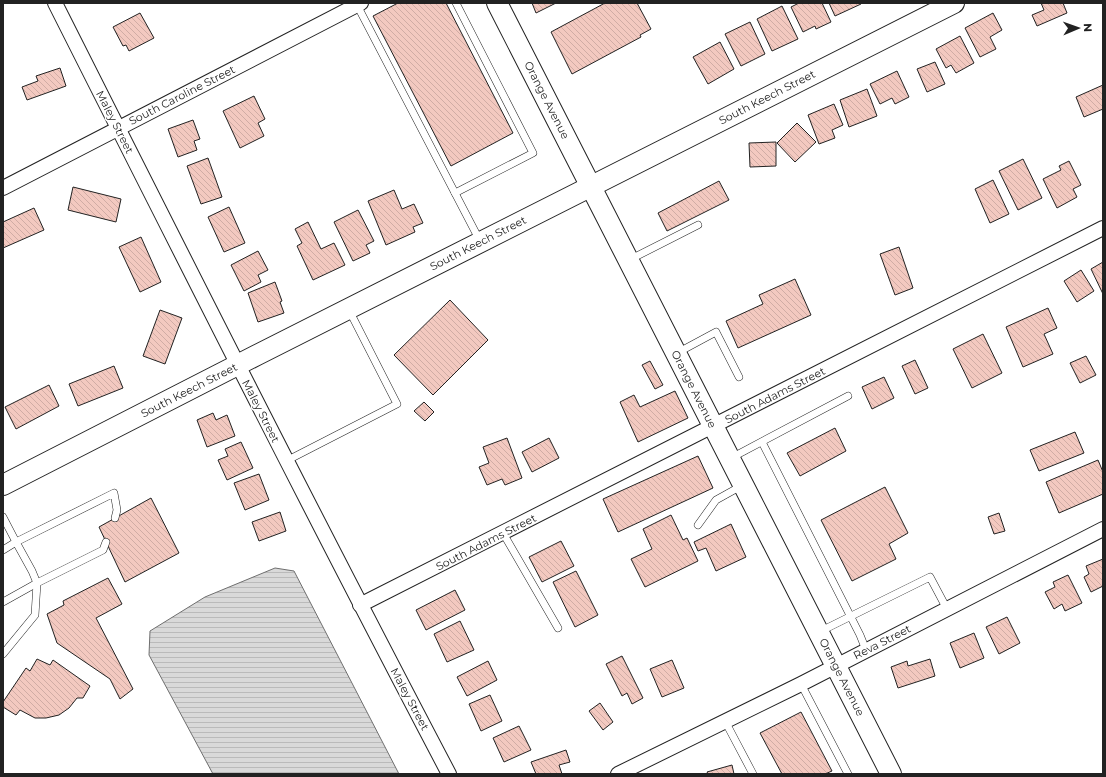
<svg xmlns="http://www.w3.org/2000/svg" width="1106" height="777" viewBox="0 0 1106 777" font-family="Montserrat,sans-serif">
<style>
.water{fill:url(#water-rules);stroke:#6f6f6f}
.building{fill:url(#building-back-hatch);stroke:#222}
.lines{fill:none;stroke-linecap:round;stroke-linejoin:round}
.lane-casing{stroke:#222;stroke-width:8}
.street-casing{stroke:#222;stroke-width:16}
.secondary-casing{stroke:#222;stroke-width:22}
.lane{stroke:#fff;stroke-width:7}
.street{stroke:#fff;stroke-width:14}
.secondary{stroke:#fff;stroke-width:20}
.labels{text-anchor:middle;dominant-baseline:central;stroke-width:3;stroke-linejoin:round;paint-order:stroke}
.street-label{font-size:11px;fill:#222;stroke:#fff}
</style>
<defs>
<pattern id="water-rules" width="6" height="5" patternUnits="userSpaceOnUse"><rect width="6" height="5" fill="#d9d9d9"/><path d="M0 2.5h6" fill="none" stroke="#bababa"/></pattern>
<pattern id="building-back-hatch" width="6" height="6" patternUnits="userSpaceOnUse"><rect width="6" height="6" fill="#f3c9c0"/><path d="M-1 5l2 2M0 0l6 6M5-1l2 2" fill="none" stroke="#d0aca5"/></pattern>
</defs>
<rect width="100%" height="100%" fill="#fff"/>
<path class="water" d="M275,568l19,3 105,203h-186l-64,-119 1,-24 55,-34z"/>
<g class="building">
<path d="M398,3h48l67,130 -62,33 -78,-150z"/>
<path d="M532,3h24l-20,10z"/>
<path d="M605,3h32l14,26 -11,6 1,2 -69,37 -21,-42z"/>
<path d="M799,3h23l9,19 -15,7 -1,-3 -12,6 -12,-25z"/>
<path d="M829,3h32v1l-26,12z"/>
<path d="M1041,3h22l4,10 -30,13 -5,-11 12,-5z"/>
<path d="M782,6l16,33 -26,12 -15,-32z"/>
<path d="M140,13l14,25 -25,13 -3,-6 -3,1 -10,-19z"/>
<path d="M993,13l9,17 -12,7 6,12 -16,8 -15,-29z"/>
<path d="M750,22l15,32 -24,12 -16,-32z"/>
<path d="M960,36l14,27 -18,10 -5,-8 -5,3 -10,-19z"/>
<path d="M720,42l14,27 -26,15 -15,-27z"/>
<path d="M935,62l10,22 -18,8 -10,-23z"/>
<path d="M60,68l6,18 -39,14 -5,-13 16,-6 -2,-5z"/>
<path d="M897,71l12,26 -14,7 -3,-6 -12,6 -10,-20z"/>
<path d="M1103,85v24l-19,8 -8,-20z"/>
<path d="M867,89l10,27 -28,11 -9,-27z"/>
<path d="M254,96l11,23 -7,4 6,13 -24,12 -17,-37z"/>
<path d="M834,104l9,21 -11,5 3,8 -16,6 -11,-29z"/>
<path d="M193,120l7,19 -6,2 3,9 -19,7 -10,-28z"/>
<path d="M797,123l19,19 -21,20 -18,-19z"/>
<path d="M776,142v24l-26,1 -1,-24z"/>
<path d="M208,158l14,39 -21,7 -14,-38z"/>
<path d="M1023,159l19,39 -24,12 -19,-39z"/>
<path d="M1069,161l12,24 -8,4 4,8 -20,11 -14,-29 18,-9 -2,-4z"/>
<path d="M993,180l16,34 -19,9 -15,-34z"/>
<path d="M719,181l10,19 -62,31 -9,-18z"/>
<path d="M73,187l48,12 -5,23 -48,-12z"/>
<path d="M394,190l8,19 12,-5 9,19 -10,4 2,5 -29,13 -18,-44z"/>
<path d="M229,207l16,36 -21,9 -16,-35z"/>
<path d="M34,208l10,22 -41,18v-26z"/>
<path d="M358,210l16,31 -8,4 4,8 -17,8 -19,-39z"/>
<path d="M308,222l13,27 13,-6 11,22 -32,15 -16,-34 5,-3 -7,-14z"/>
<path d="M141,237l20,45 -21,10 -21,-45z"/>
<path d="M899,247l14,41 -18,7 -15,-41z"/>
<path d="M258,251l10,19 -10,5 3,7 -17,9 -13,-26z"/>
<path d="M1103,262v32l-12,-25z"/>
<path d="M1081,270l13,21 -17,11 -13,-21z"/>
<path d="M795,279l16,36 -73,33 -12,-27 37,-17 -4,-9z"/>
<path d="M275,282l7,19 -2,1 4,11 -26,9 -10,-29z"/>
<path d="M450,300l38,40 -55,55 -39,-40z"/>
<path d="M1048,308l9,20 -13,6 9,20 -30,13 -17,-40z"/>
<path d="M160,310l22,8 -17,46 -22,-8z"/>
<path d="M983,334l19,39 -30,15 -19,-39z"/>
<path d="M1086,356l10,19 -16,8 -10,-20z"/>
<path d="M915,360l13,28 -13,6 -13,-28z"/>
<path d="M650,361l13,24 -8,4 -13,-24z"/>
<path d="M114,366l9,22 -45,18 -9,-22z"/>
<path d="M884,377l10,21 -22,11 -10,-22z"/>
<path d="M49,385l10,21 -43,23 -11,-22z"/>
<path d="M675,391l13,27 -50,24 -18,-40 14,-7 6,12z"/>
<path d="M424,402l10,10 -9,9 -11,-10z"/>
<path d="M213,413l3,7 11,-5 8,21 -28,11 -10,-27z"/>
<path d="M835,428l11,23 -46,25 -13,-23z"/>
<path d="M1075,432l9,21 -45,18 -9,-21z"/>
<path d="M507,438l15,40 -17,7 -3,-6 -15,6 -8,-18 10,-4 -6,-16z"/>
<path d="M549,438l10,20 -27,14 -10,-20z"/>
<path d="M241,442l12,26 -26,12 -9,-20 10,-4 -3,-7z"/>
<path d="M698,456l15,32 -95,44 -15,-33z"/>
<path d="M1098,460l5,12v22l-44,19 -13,-31z"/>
<path d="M259,474l10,26 -24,10 -11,-27z"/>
<path d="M885,487l23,46 -19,11 7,15 -44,22 -31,-61z"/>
<path d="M151,498l28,55 -54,29 -26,-55z"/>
<path d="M280,512l6,19 -27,10 -7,-19z"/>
<path d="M999,513l6,18 -11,3 -6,-17z"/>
<path d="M671,515l12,25 4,-2 11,23 -53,26 -14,-28 21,-10 -9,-20z"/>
<path d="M731,524l15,33 -30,14 -10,-23 -8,3 -4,-9z"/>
<path d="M561,541l13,25 -32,16 -13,-25z"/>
<path d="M1103,559v27l-12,6 -7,-15 5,-3 -3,-8z"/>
<path d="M576,571l22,44 -23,12 -22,-45z"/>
<path d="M1068,575l14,28 -17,8 -3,-7 -8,5 -9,-17 10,-5 -2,-5z"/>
<path d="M108,578l14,26 -26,14 37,71 -13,10 -10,-20 -53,-36 -10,-29 17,-9 -1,-4z"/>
<path d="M455,590l10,20 -39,20 -10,-20z"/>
<path d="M1007,617l13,26 -21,11 -13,-27z"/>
<path d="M460,621l14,29 -27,12 -13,-28z"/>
<path d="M974,633l10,25 -24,10 -10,-25z"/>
<path d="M622,656l21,42 -11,6 -5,-11 -5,3 -16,-32z"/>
<path d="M37,659l13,6 3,-5 37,26 -7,12h-6l-8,10 -10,7 -13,3h-11l-15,-8 -4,5 -13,-8v-5l23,-34 4,3z"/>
<path d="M930,659l5,17 -37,12 -7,-21 16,-6 1,5z"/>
<path d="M672,660l12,28 -22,9 -12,-28z"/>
<path d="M488,661l9,19 -30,16 -10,-19z"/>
<path d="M490,695l12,26 -21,10 -12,-27z"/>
<path d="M600,703l13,19 -10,8 -14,-19z"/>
<path d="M801,712l31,59 -7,3h-43l-22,-41z"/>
<path d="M519,726l12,24 -27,12 -11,-24z"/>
<path d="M566,750l4,12 -11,3 3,9h-26l-5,-12z"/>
<path d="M732,765l2,9h-26l-1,-2z"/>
</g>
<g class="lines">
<g class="lane-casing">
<g id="lane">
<path d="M357,5l123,236"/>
<path d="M455,193l78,-40 -77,-150"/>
<path d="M629,260l69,-35"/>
<path d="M677,353l39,-21 23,45"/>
<path d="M762,442l98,193 6,15"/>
<path d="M731,458l117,-62"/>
<path d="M286,461l111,-57 -48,-94"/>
<path d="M3,517l13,25 -13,8"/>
<path d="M698,525l18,-25 27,-15"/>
<path d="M503,533l55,95"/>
<path d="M3,602l34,-19 -5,-12 -16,-29 98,-49 3,17 -2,8"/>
<path d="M819,632l111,-55 17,32"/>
<path d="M3,654l32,-39 2,-32 66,-33 3,-8"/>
<path d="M801,684l47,90"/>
<path d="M725,721l28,53"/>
</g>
</g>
<g class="street-casing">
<g id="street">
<path d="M55,3c130,258 260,516 394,771"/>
<path d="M3,188l358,-185"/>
<path d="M360,605l743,-377"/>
<path d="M618,774l183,-90 302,-155"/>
</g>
</g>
<g class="secondary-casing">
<g id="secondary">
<path d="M497,3l394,771"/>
<path d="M3,485l254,-130 697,-352"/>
</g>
</g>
<use href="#lane" class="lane"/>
<use href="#street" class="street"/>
<use href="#secondary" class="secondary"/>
</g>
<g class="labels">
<g class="street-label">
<text transform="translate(182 95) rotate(-27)">South Caroline Street</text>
<text transform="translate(767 97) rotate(-27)">South Keech Street</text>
<text transform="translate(547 100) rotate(63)">Orange Avenue</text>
<text transform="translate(115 122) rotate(63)">Maley Street</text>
<text transform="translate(478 243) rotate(-27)">South Keech Street</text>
<text transform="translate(694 389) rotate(63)">Orange Avenue</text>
<text transform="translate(189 390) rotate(-27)">South Keech Street</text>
<text transform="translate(775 395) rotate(-27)">South Adams Street</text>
<text transform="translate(261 411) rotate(63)">Maley Street</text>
<text transform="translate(486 542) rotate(-27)">South Adams Street</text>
<text transform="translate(882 642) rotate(-27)">Reva Street</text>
<text transform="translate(842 677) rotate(63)">Orange Avenue</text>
<text transform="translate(410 699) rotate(62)">Maley Street</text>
</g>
</g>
<rect width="1106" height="777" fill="none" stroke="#222222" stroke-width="8"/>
<g transform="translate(1078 28) rotate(88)" stroke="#ffffff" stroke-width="3" paint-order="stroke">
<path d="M0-3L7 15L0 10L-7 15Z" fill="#222222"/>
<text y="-6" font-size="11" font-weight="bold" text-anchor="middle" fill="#222222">N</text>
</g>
</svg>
